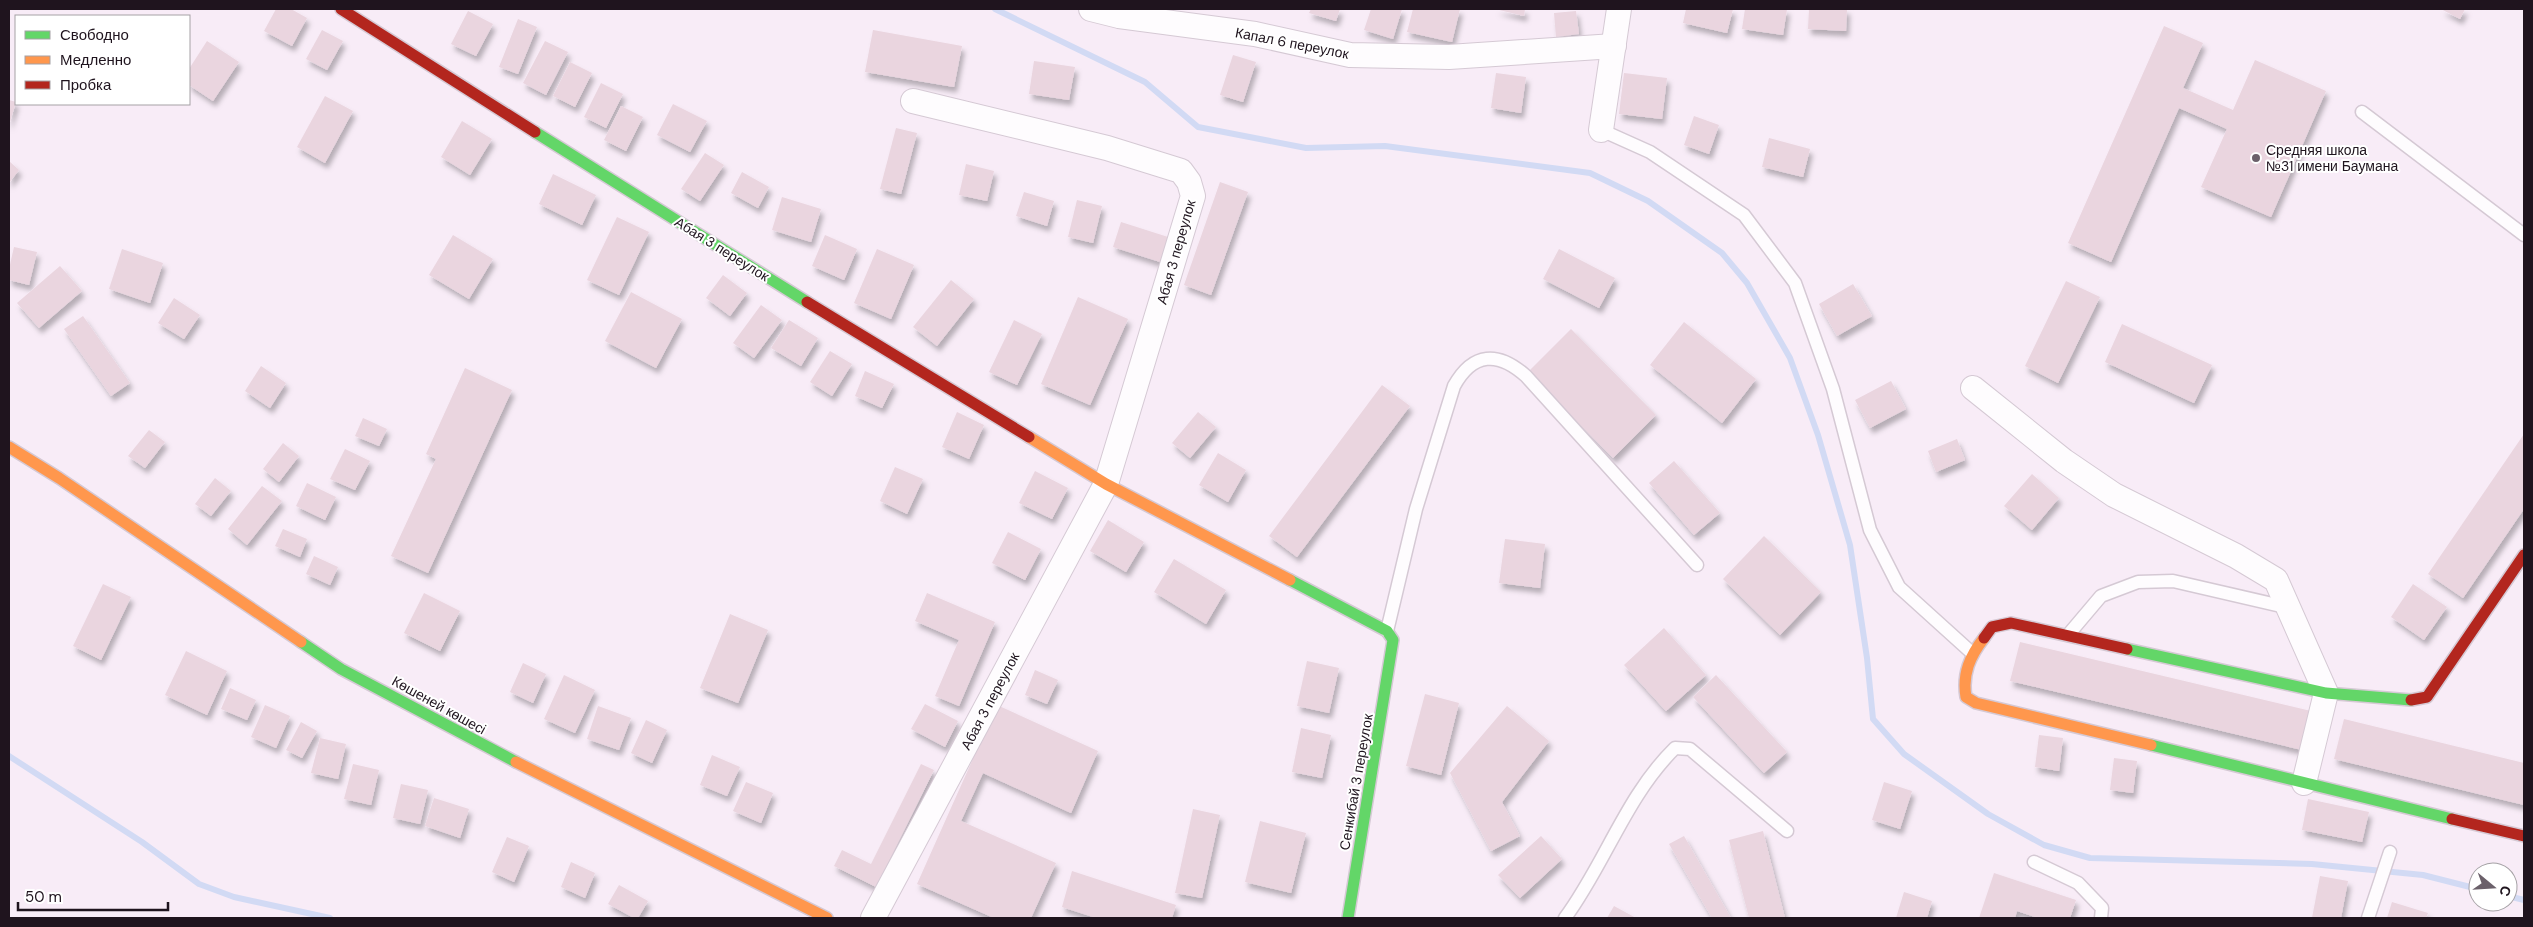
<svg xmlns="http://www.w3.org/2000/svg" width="2533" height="927" viewBox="0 0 2533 927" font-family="'DM Sans',sans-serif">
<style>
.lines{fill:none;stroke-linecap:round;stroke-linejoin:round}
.stream{stroke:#d2daf4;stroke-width:6}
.building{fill:#ead5df;filter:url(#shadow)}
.lane-casing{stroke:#d5c9d4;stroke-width:15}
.street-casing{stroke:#d5c9d4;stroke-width:26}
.fast-casing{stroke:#d5c9d4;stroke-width:14}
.slow-casing{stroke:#d5c9d4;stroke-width:14}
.jam-casing{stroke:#d5c9d4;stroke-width:14}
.lane{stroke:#fefcfe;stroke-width:12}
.street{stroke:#fefcfe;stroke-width:24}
.fast{stroke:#63d668;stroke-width:11}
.slow{stroke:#ff974d;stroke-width:11}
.jam{stroke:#b3261e;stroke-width:11}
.poi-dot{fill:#6b606a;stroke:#fff;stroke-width:2}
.labels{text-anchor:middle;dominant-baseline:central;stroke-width:4;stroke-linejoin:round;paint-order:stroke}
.street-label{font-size:14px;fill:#1f141e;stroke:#fff}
.poi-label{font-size:14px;fill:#1f141e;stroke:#fff;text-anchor:start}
</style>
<defs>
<filter id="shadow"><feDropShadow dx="3" dy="5.5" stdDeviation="2.5" flood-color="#0004"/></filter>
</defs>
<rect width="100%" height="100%" fill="#f8ecf7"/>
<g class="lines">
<g class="stream">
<path d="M995,9l150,73 53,45 108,21 79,-2 205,27 58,28 74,52 25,30 43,75 28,77 32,110 17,113 6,61 31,35 84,60 56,31 46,13 222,6 111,11 55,14"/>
<path d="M9,756l133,86 57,42 35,13 96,21"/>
<path d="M2508,896l16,4"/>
</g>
</g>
<g class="building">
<path d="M276,9h15l16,9 -15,28 -28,-15z"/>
<path d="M1311,9h29l-4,12 -27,-8z"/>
<path d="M1371,9h31l-9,30 -29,-9z"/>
<path d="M1413,9h47l-8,33 -45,-10z"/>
<path d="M1495,9h30l-1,7z"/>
<path d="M1686,9h47l-6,24 -44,-10z"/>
<path d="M1745,9h42l-4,26 -41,-6z"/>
<path d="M1809,9h38l-1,22 -38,-2z"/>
<path d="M2441,9h24l-5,10z"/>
<path d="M468,11l25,13 -17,32 -25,-12z"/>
<path d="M1576,11l3,23 -23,3 -2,-24z"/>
<path d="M518,19l19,8 -19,47 -19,-7z"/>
<path d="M2164,26l39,17 -20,45 50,22 22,-50 71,31 -55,126 -70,-30 26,-58 -48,-21 -68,154 -43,-19z"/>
<path d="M322,30l21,11 -16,29 -21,-11z"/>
<path d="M873,30l89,16 -8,41 -89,-15z"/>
<path d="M207,41l32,21 -26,39 -24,-16v-16z"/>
<path d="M545,41l23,11 -22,43 -23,-12z"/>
<path d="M1233,55l23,7 -13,40 -23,-7z"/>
<path d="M1034,61l41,6 -6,33 -40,-6z"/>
<path d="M570,62l22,11 -17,34 -22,-11z"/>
<path d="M1496,73l30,4 -5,36 -30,-5z"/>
<path d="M1624,73l43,5 -5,41 -43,-5z"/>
<path d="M601,83l22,11 -17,34 -22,-11z"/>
<path d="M325,96l28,15 -28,52 -28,-16z"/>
<path d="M9,100l7,2 -7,23z"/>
<path d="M673,104l34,17 -17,31 -33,-17z"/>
<path d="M621,106l22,11 -17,34 -22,-11z"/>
<path d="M1694,116l25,9 -10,29 -25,-9z"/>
<path d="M462,121l30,18 -22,36 -29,-18z"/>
<path d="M896,128l21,5 -16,61 -21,-5z"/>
<path d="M1769,138l41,11 -7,28 -41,-10z"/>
<path d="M705,153l19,12 -24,36 -19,-12z"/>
<path d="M9,161l10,9 -10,13z"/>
<path d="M966,164l28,7 -7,30 -28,-6z"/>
<path d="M742,172l27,15 -11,21 -27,-15z"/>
<path d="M553,174l43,21 -14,30 -43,-21z"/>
<path d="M1220,182l28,10 -37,103 -27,-10z"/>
<path d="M1024,192l30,9 -7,25 -31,-10z"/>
<path d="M782,197l39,12 -10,33 -39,-12z"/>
<path d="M1077,200l25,6 -9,37 -25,-6z"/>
<path d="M617,217l32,15 -30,63 -32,-15z"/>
<path d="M1121,222l47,15 -8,25 -47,-15z"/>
<path d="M453,235l40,24 -24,40 -40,-24z"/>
<path d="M825,235l32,14 -13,31 -32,-14z"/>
<path d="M14,247l23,5 -8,33 -20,-5v-11z"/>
<path d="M122,249l41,14 -13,40 -41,-14z"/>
<path d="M877,249l37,16 -23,54 -37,-16z"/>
<path d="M1559,249l56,29 -16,30 -56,-29z"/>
<path d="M60,266l22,25 -43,37 -22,-25z"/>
<path d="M723,275l24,18 -17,23 -24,-18z"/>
<path d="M951,280l23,19 -37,47 -24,-19z"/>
<path d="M2066,281l34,16 -42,86 -33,-17z"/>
<path d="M1853,284l19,32 -35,20 -18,-32z"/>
<path d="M631,292l51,27 -26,49 -51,-27z"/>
<path d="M1078,297l50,22 -38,86 -49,-21z"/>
<path d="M174,298l26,17 -16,24 -26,-16z"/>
<path d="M761,305l21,15 -28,38 -21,-15z"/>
<path d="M83,316l47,67 -19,13 -47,-67z"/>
<path d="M789,320l29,18 -17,28 -30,-18z"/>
<path d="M1014,320l28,14 -25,51 -28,-13z"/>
<path d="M1684,322l72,57 -34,44 -72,-58z"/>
<path d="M2122,324l90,41 -18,38 -89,-41z"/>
<path d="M1571,329l85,86 -43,43 -85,-86z"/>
<path d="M830,351l22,13 -20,32 -22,-14z"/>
<path d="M261,366l25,17 -16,25 -25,-17z"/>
<path d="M465,368l47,22 -84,183 -37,-17 45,-97 -10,-5z"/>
<path d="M865,371l29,13 -12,24 -27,-12z"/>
<path d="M1891,381l15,28 -36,19 -15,-28z"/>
<path d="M1382,385l28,21 -113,151 -28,-21z"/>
<path d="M957,412l27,13 -15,34 -27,-12z"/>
<path d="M1198,412l18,15 -26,31 -18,-15z"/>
<path d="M363,418l24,11 -8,17 -24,-10z"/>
<path d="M149,430l16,12 -20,26 -17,-12z"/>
<path d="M2524,434v75l-61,89 -35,-24z"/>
<path d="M1957,439l8,21 -29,12 -8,-21z"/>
<path d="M283,443l16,13 -20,26 -16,-13z"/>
<path d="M345,449l25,12 -15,29 -25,-11z"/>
<path d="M1218,453l28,17 -18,32 -29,-17z"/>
<path d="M1674,461l46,52 -26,22 -45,-52z"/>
<path d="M895,467l28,12 -16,35 -27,-13z"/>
<path d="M1035,471l33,17 -16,31 -33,-16z"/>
<path d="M2032,474l27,24 -27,32 -28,-24z"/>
<path d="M215,478l16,13 -20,25 -16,-12z"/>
<path d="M307,483l29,14 -11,23 -29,-14z"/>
<path d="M262,486l20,15 -35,44 -19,-16z"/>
<path d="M1108,520l36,22 -18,30 -36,-21z"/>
<path d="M283,529l24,10 -7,18 -25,-11z"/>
<path d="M1008,532l33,17 -16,31 -33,-17z"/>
<path d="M1764,536l57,56 -41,43 -57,-56z"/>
<path d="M1505,539l40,5 -5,44 -41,-5z"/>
<path d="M314,556l24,11 -8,18 -24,-11z"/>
<path d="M1174,559l52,31 -20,34 -52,-32z"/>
<path d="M103,584l28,13 -30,63 -28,-14z"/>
<path d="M2413,584l34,23 -23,33 -33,-23z"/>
<path d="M424,593l36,18 -20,40 -36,-18z"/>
<path d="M927,593l68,29 -36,84 -24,-10 24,-56 -44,-19z"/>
<path d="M730,614l38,16 -30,73 -38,-15z"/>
<path d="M1664,628l42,47 -40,36 -42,-46z"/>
<path d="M2020,642l291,69 -9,39 -292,-69z"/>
<path d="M186,651l41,20 -20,44 -42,-20z"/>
<path d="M1307,661l32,7 -10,45 -32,-7z"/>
<path d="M523,663l23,11 -13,29 -23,-11z"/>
<path d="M1035,670l23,10 -11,24 -22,-9z"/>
<path d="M564,675l31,15 -20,43 -31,-14z"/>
<path d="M1716,675l71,77 -23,21 -71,-76z"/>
<path d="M230,688l26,12 -9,20 -26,-11z"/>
<path d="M1425,694l34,9 -18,72 -35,-9z"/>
<path d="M925,704l33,17 -13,26 -34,-18z"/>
<path d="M265,705l25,11 -14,32 -25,-11z"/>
<path d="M997,705l101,46 -27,62 -88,-40 -22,48 95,42 -25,55h-37l-77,-34z"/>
<path d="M598,706l33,12 -12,32 -32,-11z"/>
<path d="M1507,706l42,35 -47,61 18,34 -29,15 -41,-78z"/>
<path d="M2344,719l180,44v42l-190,-46z"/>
<path d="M646,720l21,10 -15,33 -21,-10z"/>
<path d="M301,722l16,9 -15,27 -16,-8z"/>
<path d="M1301,728l30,7 -9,43 -30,-6z"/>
<path d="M2039,735l24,3 -4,33 -24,-4z"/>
<path d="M320,738l26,6 -8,35 -27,-6z"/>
<path d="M712,755l28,12 -13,29 -27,-11z"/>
<path d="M2114,758l23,3 -4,32 -23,-3z"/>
<path d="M353,764l26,6 -8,35 -27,-6z"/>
<path d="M921,764l13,6 -58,117 -42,-21 8,-16 29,14z"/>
<path d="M746,782l27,11 -12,30 -28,-12z"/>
<path d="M1884,782l28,9 -12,38 -28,-9z"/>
<path d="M401,784l27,6 -8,34 -27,-6z"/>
<path d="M434,798l35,11 -9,29 -35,-12z"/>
<path d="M2308,799l61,13 -7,30 -60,-12z"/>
<path d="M1193,809l27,6 -18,83 -27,-5z"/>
<path d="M1260,821l46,12 -15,60 -46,-11z"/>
<path d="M1763,831l22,87h-36l-20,-78z"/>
<path d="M1541,836l21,23 -42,39 -22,-23z"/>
<path d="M1684,836l47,82h-19l-43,-74z"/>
<path d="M507,837l22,9 -15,36 -22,-10z"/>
<path d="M571,862l24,11 -10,25 -24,-11z"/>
<path d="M1072,871l104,34 -4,13h-76l-34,-11z"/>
<path d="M1994,873l82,27 -6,18h-32l-21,-7 -2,7h-36z"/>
<path d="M2320,876l28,5 -7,37h-29z"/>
<path d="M619,885l29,16 -10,17h-4l-26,-14z"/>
<path d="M1904,892l28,9 -5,17h-31z"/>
<path d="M2392,902l36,11 -2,5h-39z"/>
<path d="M1614,906l22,12h-29z"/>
</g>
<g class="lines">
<g class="lane-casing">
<g id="lane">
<path d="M2362,112l162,123"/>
<path d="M1601,130l49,22 94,63 51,68 38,106 37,141 29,57 73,66"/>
<path d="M1387,631l29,-122 38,-123c19,-34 44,-35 72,-10l171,189"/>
<path d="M2068,635l33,-39 37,-14 35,-1 117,27"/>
<path d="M2034,862l44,21 24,25 -1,10"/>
<path d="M1565,918c40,-54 61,-122 110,-170l15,1 97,82"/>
<path d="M2368,918l22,-66"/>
</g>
</g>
<g class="street-casing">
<g id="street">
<path d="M1091,9l28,7 136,18 95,21 99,2 165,-11"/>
<path d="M1601,130l18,-121"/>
<path d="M1973,388l91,73 50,34 122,61 40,24 50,113 -22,90"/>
<path d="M873,918l233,-434 87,-288 -4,-14 -8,-11 -74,-23 -194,-47"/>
</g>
</g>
<g class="fast-casing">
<g id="fast">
<path d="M535,132l272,170"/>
<path d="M1290,580l97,51 6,9 -45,278"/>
<path d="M301,642l40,27 175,93"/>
<path d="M2127,649l199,44 85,7"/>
<path d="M2151,745l301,74"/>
</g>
</g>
<g class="slow-casing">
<g id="slow">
<path d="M1029,437l77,47 184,96"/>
<path d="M9,447l50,31 242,164"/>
<path d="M1984,638c-14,18 -22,36 -18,59l10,6 175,42"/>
<path d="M516,762l311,156"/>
</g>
</g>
<g class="jam-casing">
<g id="jam">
<path d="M341,9l194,123"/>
<path d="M807,302l222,135"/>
<path d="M1984,638l8,-11 19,-4 116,26"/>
<path d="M2411,700l16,-3 97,-142"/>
<path d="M2452,819l72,17"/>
</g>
</g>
<use href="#lane" class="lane"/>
<use href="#street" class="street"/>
<use href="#fast" class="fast"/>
<use href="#slow" class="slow"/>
<use href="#jam" class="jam"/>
</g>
<circle class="poi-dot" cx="2256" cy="158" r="5"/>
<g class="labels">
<g class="street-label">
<text transform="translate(1292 43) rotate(11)">Капал 6 переулок</text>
<text transform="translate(722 249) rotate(32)">Абая 3 переулок</text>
<text transform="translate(1176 252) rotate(-74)">Абая 3 переулок</text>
<text transform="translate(990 701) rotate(-62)">Абая 3 переулок</text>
<text transform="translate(439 705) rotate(29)">Көшеней көшесі</text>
<text transform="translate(1356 782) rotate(-80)">Сенкибай 3 переулок</text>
</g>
<g class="poi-label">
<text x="2266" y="150">Средняя школа<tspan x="2266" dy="16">№31 имени Баумана</tspan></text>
</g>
</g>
<rect width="2533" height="927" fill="none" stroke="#1f141e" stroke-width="20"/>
<rect x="15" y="15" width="175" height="90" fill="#ffffff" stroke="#a5a1a5"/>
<rect x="25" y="31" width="25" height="8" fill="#63d668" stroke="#a5a1a5"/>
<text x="60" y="40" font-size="15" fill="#1f141e">Свободно</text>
<rect x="25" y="56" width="25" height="8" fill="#ff974d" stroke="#a5a1a5"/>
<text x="60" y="65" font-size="15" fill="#1f141e">Медленно</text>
<rect x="25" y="81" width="25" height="8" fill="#b3261e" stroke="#a5a1a5"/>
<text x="60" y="90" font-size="15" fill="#1f141e">Пробка</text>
<g transform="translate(2493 887) rotate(108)"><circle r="24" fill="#ffffff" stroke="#a5a1a5"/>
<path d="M0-4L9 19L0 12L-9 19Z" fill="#6b606a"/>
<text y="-8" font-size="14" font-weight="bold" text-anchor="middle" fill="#1f141e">С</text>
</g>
<path d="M18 902v8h150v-8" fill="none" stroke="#1f141e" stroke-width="2.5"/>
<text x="25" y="902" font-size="15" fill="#1f141e" stroke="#ffffff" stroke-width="4" paint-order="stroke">50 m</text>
</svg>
